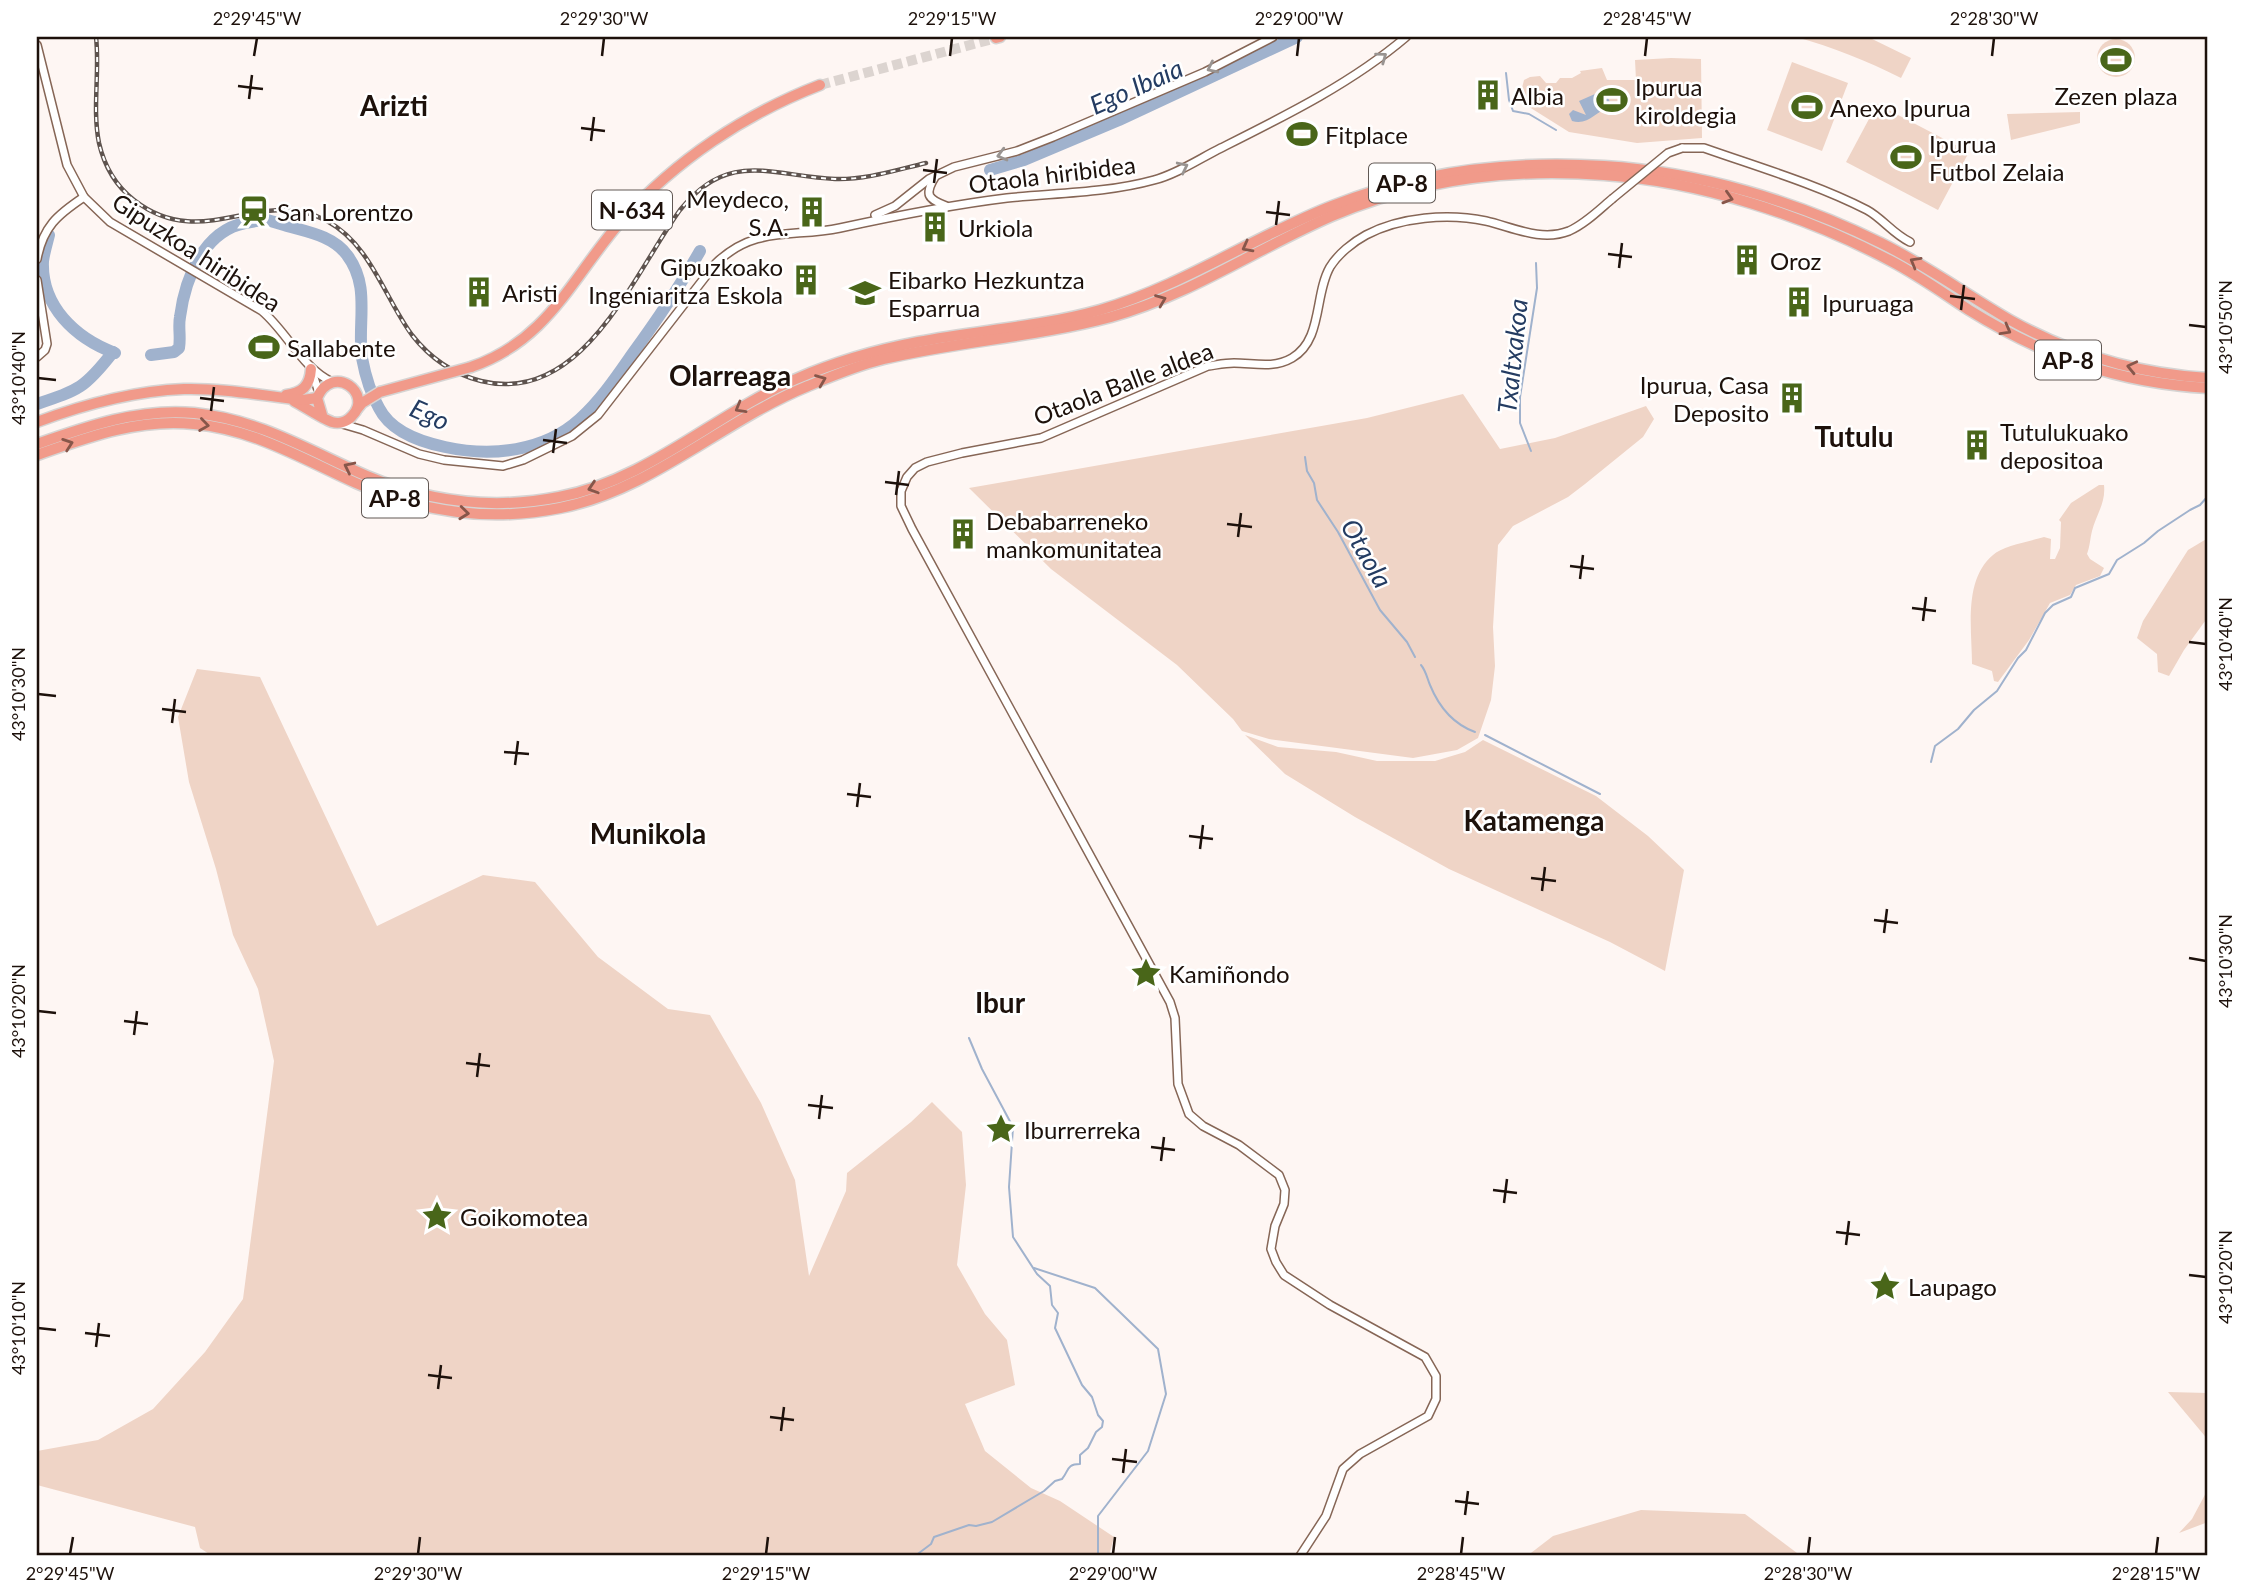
<svg xmlns="http://www.w3.org/2000/svg" width="2245" height="1593" viewBox="0 0 2245 1593" font-family="Lato,sans-serif">
<style>
.green{fill:#efd4c6}
.water{fill:#a0b2cd}
.lines{fill:none;stroke-linecap:round;stroke-linejoin:round}
.stream{stroke:#a0b2cd;stroke-width:2}
.river{stroke:#a0b2cd;stroke-width:12}
.highway-tunnel{stroke:#dcd4d0;stroke-width:10;stroke-dasharray:10 5;stroke-linecap:butt}
.secondary-casing{stroke:#866656;stroke-width:10}
.highway-casing{stroke:#d6d4d3;stroke-width:13}
.secondary{stroke:#fff;stroke-width:7}
.highway{stroke:#f19a8a;stroke-width:10}
.rail-casing{stroke:#5e534e;stroke-width:4.5}
.rail{stroke:#fff;stroke-width:2;stroke-dasharray:5;stroke-linecap:butt}
.secondary-bridge-casing{stroke:#866656;stroke-width:10;stroke-linecap:butt}
.highway-bridge-casing{stroke:#d6d4d3;stroke-width:13;stroke-linecap:butt}
.secondary-bridge{stroke:#fff;stroke-width:7}
.highway-bridge{stroke:#f19a8a;stroke-width:10}
.oneway{stroke:#999491}
.oneway2{stroke:#87564a}
.ticks{fill:none;stroke:#1d110b;stroke-width:2.5}
.labels{text-anchor:middle;dominant-baseline:central;stroke-width:5;stroke-linejoin:round;paint-order:stroke}
.shield{fill:#fff;stroke:#615854;stroke-width:2}
.shield-label{font-size:23px;font-weight:bold;fill:#1d110b}
.poi-label{font-size:24px;fill:#1d110b;stroke:#fff;text-anchor:start}
.street-label{font-size:24px;fill:#1d110b;stroke:#fff}
.water-label{font-size:26px;font-style:italic;fill:#243c62;stroke:#fff}
.quarter-label{font-size:28px;font-weight:bold;fill:#1d110b;stroke:#fff}
.neatline{fill:none;stroke:#1d110b;stroke-width:2.5}
.ticks-label{font-size:18px;text-anchor:middle;fill:#1d110b}
</style>
<rect width="100%" height="100%" fill="#fef6f3"/>
<g class="green">
<path d="M1796,37h72l43,21 -10,20c-34,-17 -68,-31 -105,-41z"/>
<circle cx="2116" cy="58" r="19"/>
<path d="M1671,58l30,1 1,79 -65,5 -68,-11 -46,-29 -3,-7 4,-16 6,-3 10,-1 6,7h10l4,-5h12l9,-5 -1,-2 22,-3 5,12h29l-1,-20z"/>
<path d="M1792,62l56,21 -26,68 -55,-21z"/>
<path d="M1877,104l92,48 -31,58 -92,-48z"/>
<path d="M2080,112v11l-69,17 -4,-26z"/>
<path d="M1463,394l37,55 55,-11 91,-32 8,13 -11,18 -58,47 -17,13 -55,29 -15,19 -5,82 2,39 -4,34 -13,38 -21,12 -44,8 -144,-19 -27,-8 -9,-12 -56,-54 -126,-96 -82,-81 398,-70z"/>
<path d="M2099,485h5c2,18 -8,30 -12,46 -2,8 -2,15 -5,23l3,5 14,9 -4,8 -24,9 -6,10 -20,8 -21,37 -31,42 -4,-1 -2,-10 -20,-7c0,-34 -9,-84 21,-109 9,-9 38,-14 51,-18l7,2 -1,20h5l5,-11 1,-26 -2,-2 12,-17z"/>
<path d="M2208,538v79l-24,33 -15,26 -11,-4 -1,-18 -20,-16 6,-17 45,-71z"/>
<path d="M197,669l63,8 117,249 106,-51 52,7 63,75 70,52 42,6 51,88 34,77 14,96 37,-85 1,-18 64,-51 21,-20 30,30 4,53 -9,80 28,49 22,26 8,45 -50,19 20,47 46,37 29,13 54,36 -5,19h-897l-12,-8 -5,-21 -158,-42v-34l61,-11 55,-31 52,-57 38,-53 31,-238 -16,-72 -25,-54 -17,-66 -27,-87 -11,-65z"/>
<path d="M1245,735l33,12 58,5 41,9h58l30,-9 18,-12 113,56 52,40 36,34 -19,101 -55,-29 -161,-73 -94,-52 -70,-43z"/>
<path d="M2168,1392l40,1v48l-4,-6z"/>
<path d="M2208,1489v33l-29,11 13,-14z"/>
<path d="M1641,1510l104,4 56,42h-274l26,-20z"/>
</g>
<path class="water" d="M1604,90l7,14 -1,3c-14,4 -22,19 -38,14l-3,-7 4,-4 13,5 -7,-14z"/>
<g class="lines">
<g class="stream">
<path d="M1506,73l3,27 4,11 16,3 27,16"/>
<path d="M1531,451l-11,-28v-26l17,-109 -1,-25"/>
<path d="M1305,457l2,14 7,12 3,17 21,32 42,78 27,32 8,15"/>
<path d="M1421,665c5,6 6,13 9,20 9,22 23,39 45,47"/>
<path d="M1485,735l115,59"/>
<path d="M1931,762l4,-16 23,-17 16,-19 23,-19 21,-33 8,-8 19,-37 8,-8 18,-8 4,-9 34,-14 8,-14 27,-17 14,-12 32,-21 10,-5 8,-9"/>
<path d="M1034,1268l61,20 63,61 8,45 -18,57 -50,65v40"/>
<path d="M915,1556l16,-12 3,-7 35,-12 7,1 16,-4 52,-31 11,-10 7,-2c7,-8 4,-15 18,-15v-9l8,-7 8,-16 6,-5 1,-6 -5,-6 -6,-18 -10,-12 -27,-57 3,-15 -6,-8 -2,-19 -13,-12 -24,-37 -4,-50 4,-60 -31,-58 -13,-31"/>
</g>
<g class="river">
<path d="M990,170l34,-10 95,-40 178,-83"/>
<path d="M49,235c-2,8 -5,18 -6,26 -2,45 32,77 72,92"/>
<path d="M151,355l23,-3 5,-4c2,-11 -1,-21 1,-31 5,-39 24,-86 65,-94 7,-1 15,-3 21,-3 7,1 14,4 21,6 21,6 46,10 60,29 24,31 10,68 15,103 3,16 9,36 17,50 12,24 42,34 66,39 46,10 99,5 135,-28 21,-19 37,-43 53,-66 24,-33 47,-67 67,-102"/>
<path d="M37,404c42,-14 48,-16 76,-52"/>
</g>
<path class="highway-tunnel" d="M820,85l176,-47"/>
<g class="secondary-casing">
<g id="secondary">
<path d="M37,45l30,120 17,32 26,25 152,89c25,21 40,57 70,71"/>
<path d="M1682,148h22c54,19 112,36 163,62 15,8 26,24 43,32"/>
<path d="M935,177c-11,18 -7,22 11,29"/>
<path d="M875,215l20,-9 34,-27 25,-12 63,-16 36,-14 152,-65 68,-35"/>
<path d="M37,259c6,-32 20,-44 47,-62"/>
<path d="M37,280l10,64 -2,6 -8,7"/>
<path d="M312,371l7,22"/>
<path d="M339,423l24,7 56,24 25,6 59,6 20,-6 49,-24 26,-21 118,-152c40,-38 77,-25 124,-35 55,-12 110,-23 167,-30 48,-5 100,-5 147,-18 23,-6 45,-21 67,-32 64,-32 131,-65 185,-111"/>
<path d="M1300,1556l26,-40 17,-47 17,-15 68,-38 8,-17v-23l-11,-19 -95,-52 -46,-30 -8,-13 -5,-13 4,-23 9,-22 1,-14 -6,-15 -40,-30 -36,-19 -14,-12 -11,-30 -3,-66 -5,-16 -258,-473 -11,-23v-15l6,-14 8,-9 12,-6 35,-9 79,-15 167,-72c8,-1 17,-3 26,-3 20,0 39,6 58,-5 31,-18 22,-63 38,-91 8,-13 23,-25 36,-32 34,-18 82,-22 120,-14 26,6 55,21 83,10 16,-7 30,-21 43,-32"/>
</g>
</g>
<g class="highway-casing">
<g id="highway">
<path d="M996,38l4,-1"/>
<path d="M471,367c78,-27 101,-90 151,-147 54,-60 123,-106 198,-135"/>
<path d="M286,395c16,-2 24,-9 25,-26"/>
<path d="M294,401c11,6 29,18 38,21 7,2 15,0 20,-6 22,-22 -19,-54 -35,-18l5,17"/>
<path d="M357,409l5,-6 18,-11"/>
<path d="M37,422c48,-18 96,-31 147,-33 40,-1 80,7 119,11l14,-2"/>
<path d="M37,444c51,-18 102,-36 157,-31 64,6 116,38 173,63 62,26 126,34 192,21 89,-17 156,-83 237,-118 39,-17 80,-29 122,-37 60,-12 122,-15 182,-32 82,-24 153,-73 232,-104 87,-35 178,-46 272,-40 95,6 192,35 277,77 45,22 86,52 129,77 61,34 129,54 198,58"/>
<path d="M37,455c51,-18 102,-37 157,-31 59,5 109,35 162,59 65,29 134,39 204,25 92,-18 162,-87 248,-122 24,-10 50,-21 76,-27 75,-18 153,-22 227,-42 79,-22 147,-69 221,-101 87,-37 179,-48 272,-41 96,6 202,41 287,86 27,14 52,32 78,49 76,47 150,73 239,78"/>
</g>
</g>
<use href="#secondary" class="secondary"/>
<use href="#highway" class="highway"/>
<g class="rail-casing">
<path id="rail" d="M96,37c4,35 -4,71 3,106 5,22 17,43 35,57 69,54 126,-15 193,21 44,24 57,76 85,114 18,23 41,39 69,46 101,25 152,-106 199,-171 49,-61 91,-34 155,-31 31,1 61,-9 91,-16"/>
</g>
<use href="#rail" class="rail"/>
<g class="secondary-bridge-casing">
<path id="secondary-bridge" d="M1612,199l56,-46 14,-5"/>
</g>
<g class="highway-bridge-casing">
<path id="highway-bridge" d="M380,392l91,-25"/>
</g>
<use href="#secondary-bridge" class="secondary-bridge"/>
<use href="#highway-bridge" class="highway-bridge"/>
</g>
<defs><path id="oneway-chevron" d="M-2-3.5L2.5 0L-2 3.5" fill="none" stroke-width="1.6" stroke-linecap="round" stroke-linejoin="round" transform="scale(1.75)"/></defs>
<g class="oneway">
<use href="#oneway-chevron" transform="translate(1382 57) rotate(-36)"/>
<use href="#oneway-chevron" transform="translate(1212 68) rotate(154)"/>
<use href="#oneway-chevron" transform="translate(1002 155) rotate(165)"/>
<use href="#oneway-chevron" transform="translate(1183 167) rotate(-26)"/>
</g>
<g class="oneway2">
<use href="#oneway-chevron" transform="translate(1728 198) rotate(17)"/>
<use href="#oneway-chevron" transform="translate(1247 247) rotate(152)"/>
<use href="#oneway-chevron" transform="translate(1915 262) rotate(-150)"/>
<use href="#oneway-chevron" transform="translate(1161 300) rotate(-22)"/>
<use href="#oneway-chevron" transform="translate(2006 330) rotate(29)"/>
<use href="#oneway-chevron" transform="translate(2132 367) rotate(-167)"/>
<use href="#oneway-chevron" transform="translate(821 380) rotate(-22)"/>
<use href="#oneway-chevron" transform="translate(740 408) rotate(150)"/>
<use href="#oneway-chevron" transform="translate(204 425) rotate(8)"/>
<use href="#oneway-chevron" transform="translate(68 444) rotate(-19)"/>
<use href="#oneway-chevron" transform="translate(349 467) rotate(-154)"/>
<use href="#oneway-chevron" transform="translate(593 488) rotate(162)"/>
<use href="#oneway-chevron" transform="translate(464 513) rotate(6)"/>
</g>
<path class="ticks" d="M254,56l3,-18M602,56l2,-18M950,56l2,-18M1297,56l2,-18M1645,56l2,-18M1992,56l2,-18M238,86l25,3M249,99l3,-24M581,128l24,3M591,141l3,-24M923,170l24,3M934,183l3,-24M1266,212l24,3M1276,225l3,-24M1608,254l24,3M1619,268l3,-25M1950,296l25,3M1961,310l3,-25M2189,325l17,2M38,378l18,2M200,398l24,3M211,411l3,-24M543,440l24,3M553,453l3,-24M885,482l24,3M896,495l3,-24M1227,524l25,3M1238,537l3,-24M1570,566l24,3M1580,579l3,-24M1912,608l24,3M1923,621l3,-24M2189,642l17,2M38,694l18,2M162,709l24,3M172,723l3,-24M504,752l25,2M515,765l3,-24M847,794l24,3M857,807l3,-24M1189,836l24,3M1200,849l3,-24M1531,878l25,3M1542,891l3,-24M1874,920l24,3M1884,933l3,-24M2189,958l17,3M38,1011l18,2M124,1021l24,3M134,1035l3,-24M466,1063l24,3M477,1077l3,-24M808,1105l25,3M819,1119l3,-24M1151,1147l24,3M1161,1161l3,-24M1493,1190l24,3M1504,1203l3,-24M1836,1232l24,3M1846,1245l3,-24M2189,1275l17,2M38,1328l18,2M85,1333l25,3M96,1347l3,-24M428,1375l24,3M438,1389l3,-24M770,1417l24,3M781,1431l3,-24M1112,1459l25,3M1123,1473l3,-24M1455,1501l24,3M1465,1515l3,-24M70,1554l3,-17M418,1554l2,-17M766,1554l2,-17M1113,1554l2,-17M1461,1554l2,-17M1808,1554l2,-17M2156,1554l2,-17"/>
<defs>
<g id="stadium-bare" transform="scale(2.415)"><path d="M0-5a6.5 5 0 1 0 0 10a6.5 5 0 1 0 0-10ZM-3.5-1.8h7v3.6h-7Z" fill="#496619" stroke="#fff" stroke-width="2.5" paint-order="stroke"/></g>
<g id="building-bare" transform="scale(2.415)"><path d="M-4-6H4V6H1V3H-1V6H-4ZM-2.5-4.3h1.7v1.8h-1.7ZM.8-4.3h1.7v1.8H.8ZM-2.5-1h1.7V.8h-1.7ZM.8-1h1.7V.8H.8Z" fill="#496619" stroke="#fff" stroke-width="2.5" paint-order="stroke"/></g>
<g id="station-bare" transform="scale(2.415)"><path d="M-3-6H3Q5-6 5-4V2Q5 4 3 4L4.5 6H3L1.5 4h-3L-3 6H-4.5L-3 4Q-5 4-5 2V-4Q-5-6-3-6ZM-3.5-4v3h7v-3ZM-3.5 1v1.5H-2V1ZM2 1v1.5H3.5V1Z" fill="#496619" stroke="#fff" stroke-width="2.5" paint-order="stroke"/></g>
<g id="university-bare" transform="scale(2.415)"><path d="M0-5L7-2L0 1L-7-2ZM-4 1L0 2.5L4 1V4Q0 6-4 4Z" fill="#496619" stroke="#fff" stroke-width="2.5" paint-order="stroke"/></g>
<g id="sight-bare" transform="scale(2.415)"><path d="M0-6L1.8-2.2L6-1.7L2.9 1.2L3.7 5.4L0 3.3L-3.7 5.4L-2.9 1.2L-6-1.7L-1.8-2.2Z" fill="#496619" stroke="#fff" stroke-width="2.5" paint-order="stroke"/></g>
</defs>
<g fill-rule="evenodd">
<use href="#stadium-bare" x="2116" y="60"/>
<use href="#building-bare" x="1488" y="95"/>
<use href="#stadium-bare" x="1612" y="100"/>
<use href="#stadium-bare" x="1807" y="107"/>
<use href="#stadium-bare" x="1302" y="134"/>
<use href="#stadium-bare" x="1906" y="157"/>
<use href="#station-bare" x="254" y="211"/>
<use href="#building-bare" x="812" y="212"/>
<use href="#building-bare" x="935" y="227"/>
<use href="#building-bare" x="1747" y="260"/>
<use href="#building-bare" x="806" y="280"/>
<use href="#building-bare" x="479" y="292"/>
<use href="#university-bare" x="865" y="293"/>
<use href="#building-bare" x="1799" y="302"/>
<use href="#stadium-bare" x="264" y="347"/>
<use href="#building-bare" x="1792" y="398"/>
<use href="#building-bare" x="1977" y="445"/>
<use href="#building-bare" x="963" y="534"/>
<use href="#sight-bare" x="1146" y="973"/>
<use href="#sight-bare" x="1001" y="1129"/>
<use href="#sight-bare" x="437" y="1216"/>
<use href="#sight-bare" x="1885" y="1286"/>
</g>
<g class="labels">
<g class="shield">
<rect x="1369" y="163.5" width="66" height="39" rx="5"/>
<rect x="592" y="190.5" width="80" height="39" rx="5"/>
<rect x="2035" y="340.5" width="66" height="39" rx="5"/>
<rect x="362" y="478.5" width="66" height="39" rx="5"/>
</g>
<g class="shield-label">
<text x="1402" y="183">AP-8</text>
<text x="632" y="210">N-634</text>
<text x="2068" y="360">AP-8</text>
<text x="395" y="498">AP-8</text>
</g>
<g class="poi-label">
<text x="1635" y="86">Ipurua<tspan x="1635" dy="28">kiroldegia</tspan></text>
<text x="1511" y="95">Albia</text>
<text x="2116" y="95" text-anchor="middle">Zezen plaza</text>
<text x="1830" y="107">Anexo Ipurua</text>
<text x="1325" y="134">Fitplace</text>
<text x="1929" y="143">Ipurua<tspan x="1929" dy="28">Futbol Zelaia</tspan></text>
<text x="789" y="198" text-anchor="end">Meydeco,<tspan x="789" dy="28">S.A.</tspan></text>
<text x="277" y="211">San Lorentzo</text>
<text x="958" y="227">Urkiola</text>
<text x="1770" y="260">Oroz</text>
<text x="783" y="266" text-anchor="end">Gipuzkoako<tspan x="783" dy="28">Ingeniaritza Eskola</tspan></text>
<text x="888" y="279">Eibarko Hezkuntza<tspan x="888" dy="28">Esparrua</tspan></text>
<text x="502" y="292">Aristi</text>
<text x="1822" y="302">Ipuruaga</text>
<text x="287" y="347">Sallabente</text>
<text x="1769" y="384" text-anchor="end">Ipurua, Casa<tspan x="1769" dy="28">Deposito</tspan></text>
<text x="2000" y="431">Tutulukuako<tspan x="2000" dy="28">depositoa</tspan></text>
<text x="986" y="520">Debabarreneko<tspan x="986" dy="28">mankomunitatea</tspan></text>
<text x="1169" y="973">Kamiñondo</text>
<text x="1024" y="1129">Iburrerreka</text>
<text x="460" y="1216">Goikomotea</text>
<text x="1908" y="1286">Laupago</text>
</g>
<g class="street-label">
<text transform="translate(1052 174) rotate(-7)">Otaola hiribidea</text>
<text transform="translate(197 252) rotate(33)">Gipuzkoa hiribidea</text>
<text transform="translate(1123 383) rotate(-21)">Otaola Balle aldea</text>
</g>
<g class="water-label">
<text transform="translate(1136 86) rotate(-24)">Ego Ibaia</text>
<text transform="translate(1512 356) rotate(-84)">Txaltxakoa</text>
<text transform="translate(430 414) rotate(24)">Ego</text>
<text transform="translate(1367 553) rotate(60)">Otaola</text>
</g>
<g class="quarter-label">
<text x="394" y="105">Arizti</text>
<text x="730" y="375">Olarreaga</text>
<text x="1854" y="436">Tutulu</text>
<text x="1534" y="820">Katamenga</text>
<text x="648" y="833">Munikola</text>
<text x="1000" y="1002">Ibur</text>
</g>
</g>
<rect width="2245" height="1593" fill="none" stroke="#ffffff" stroke-width="77"/>
<rect x="38" y="38" width="2168" height="1516" class="neatline"/>
<g class="ticks-label">
<text x="257" y="25">2°29'45"W</text>
<text x="604" y="25">2°29'30"W</text>
<text x="952" y="25">2°29'15"W</text>
<text x="1299" y="25">2°29'00"W</text>
<text x="1647" y="25">2°28'45"W</text>
<text x="1994" y="25">2°28'30"W</text>
<text transform="translate(2226 327) rotate(-90)" y="6">43°10'50"N</text>
<text transform="translate(19 378) rotate(-90)" y="6">43°10'40"N</text>
<text transform="translate(2226 644) rotate(-90)" y="6">43°10'40"N</text>
<text transform="translate(19 694) rotate(-90)" y="6">43°10'30"N</text>
<text transform="translate(2226 961) rotate(-90)" y="6">43°10'30"N</text>
<text transform="translate(19 1011) rotate(-90)" y="6">43°10'20"N</text>
<text transform="translate(2226 1277) rotate(-90)" y="6">43°10'20"N</text>
<text transform="translate(19 1328) rotate(-90)" y="6">43°10'10"N</text>
<text x="70" y="1580">2°29'45"W</text>
<text x="418" y="1580">2°29'30"W</text>
<text x="766" y="1580">2°29'15"W</text>
<text x="1113" y="1580">2°29'00"W</text>
<text x="1461" y="1580">2°28'45"W</text>
<text x="1808" y="1580">2°28'30"W</text>
<text x="2156" y="1580">2°28'15"W</text>
</g>
</svg>
